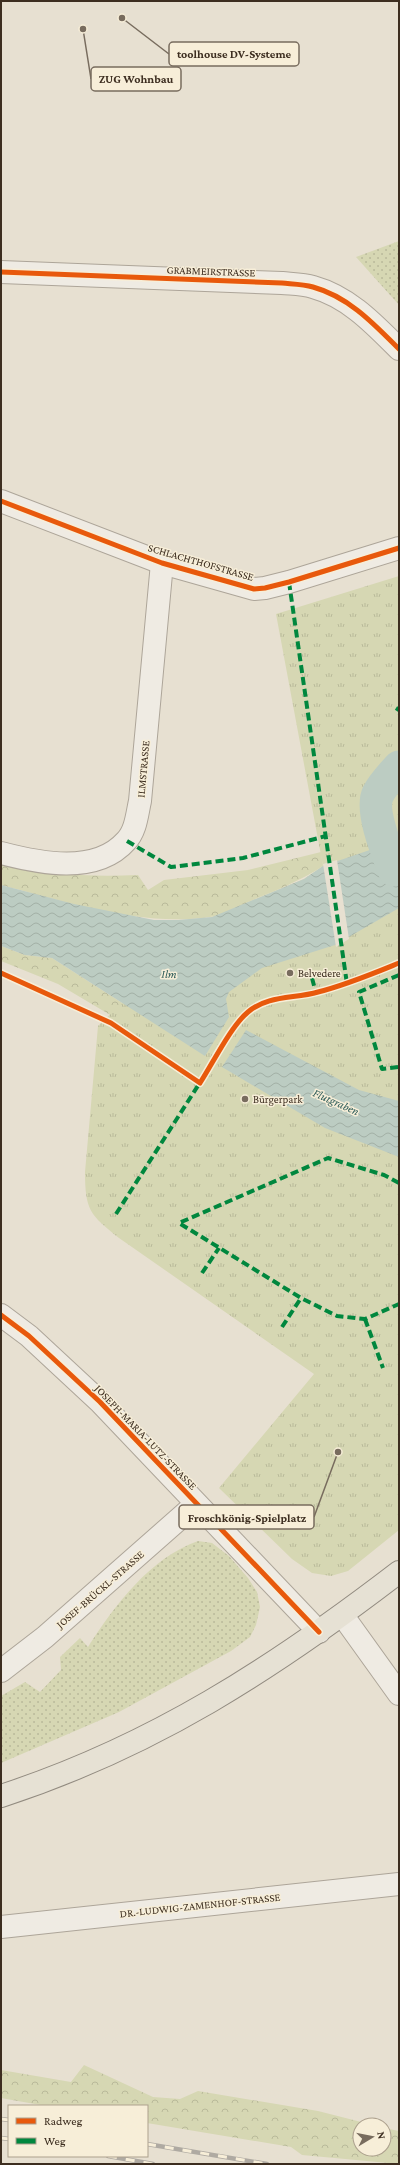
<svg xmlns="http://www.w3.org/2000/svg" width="400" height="2165" viewBox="0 0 400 2165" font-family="'Crimson Pro',serif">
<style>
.grass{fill:url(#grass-dots)}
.forest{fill:url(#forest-crowns)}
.park{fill:url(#park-tufts)}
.water{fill:url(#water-waves)}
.pier{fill:#e7e0d1}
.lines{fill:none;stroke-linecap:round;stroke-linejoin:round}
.canal{stroke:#bcccc2;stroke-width:33}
.street-casing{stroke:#ada599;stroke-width:24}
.primary-casing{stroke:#928b80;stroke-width:24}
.street{stroke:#efebe3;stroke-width:22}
.primary{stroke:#e6e1d4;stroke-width:22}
.rail-casing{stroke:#afaaa2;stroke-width:4.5}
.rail{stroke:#f7eed8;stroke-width:3;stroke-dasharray:9;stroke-linecap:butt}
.quiet{stroke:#00873e;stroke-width:4;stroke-dasharray:8 4;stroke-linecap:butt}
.cycleway-casing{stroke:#f7eed8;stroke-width:8}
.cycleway{stroke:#e8590c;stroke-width:5}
.poi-dot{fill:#786c5e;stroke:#f7eed8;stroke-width:1.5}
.labels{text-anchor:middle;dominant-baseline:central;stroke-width:3;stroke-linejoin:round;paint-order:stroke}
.street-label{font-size:11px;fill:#3d2e20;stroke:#f7eed8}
.poi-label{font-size:11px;fill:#3d2e20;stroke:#f7eed8;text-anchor:start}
.water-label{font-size:12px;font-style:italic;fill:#2f5d5a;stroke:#f7eed8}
.leader{fill:none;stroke:#786c5e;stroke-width:1.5}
.callout-dot{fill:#786c5e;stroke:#f7eed8;stroke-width:1.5}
.callout{fill:#f7eed8;stroke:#786c5e;stroke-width:1.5}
.callout-label{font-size:12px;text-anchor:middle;font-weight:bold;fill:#3d2e20}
</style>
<defs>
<pattern id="grass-dots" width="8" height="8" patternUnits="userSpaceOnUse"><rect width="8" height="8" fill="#d6d7b3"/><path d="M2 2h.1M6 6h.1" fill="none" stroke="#b9b99a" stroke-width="1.8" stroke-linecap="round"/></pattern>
<pattern id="forest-crowns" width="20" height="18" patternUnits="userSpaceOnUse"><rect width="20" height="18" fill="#d6d7b3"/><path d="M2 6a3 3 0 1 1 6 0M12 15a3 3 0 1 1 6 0" fill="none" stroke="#b9b99a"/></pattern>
<pattern id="park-tufts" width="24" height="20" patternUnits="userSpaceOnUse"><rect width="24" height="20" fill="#d6d7b3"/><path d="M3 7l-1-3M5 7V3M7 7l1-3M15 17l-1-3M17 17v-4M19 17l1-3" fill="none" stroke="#b9b99a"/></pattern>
<pattern id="water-waves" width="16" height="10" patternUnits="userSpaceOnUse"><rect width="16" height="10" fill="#bcccc2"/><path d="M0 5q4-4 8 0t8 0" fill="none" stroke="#a2b0a6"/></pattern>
</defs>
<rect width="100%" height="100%" fill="#e7e0d1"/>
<g class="grass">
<path d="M399,241v64l-43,-48z"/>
<path d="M198,1541l14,2 17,13 19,22 9,14 3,15 -4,18 -6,12 -19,14 -112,61 -118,51v-67l24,-14 15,10 21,-22 -1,-13 20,-19 8,9c27,-42 62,-89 110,-106z"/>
</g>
<g class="forest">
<path d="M321,852l2,14c-26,17 -54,27 -82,39 -10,4 -21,11 -31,12 -69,10 -143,-15 -209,-32v-21c45,11 91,13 137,11l10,15 16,-10 84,-10z"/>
<path d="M1,946l24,9 27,3 153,98 -29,-2 -118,-70 -57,-23z"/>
<path d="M84,2065l69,32 27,2 18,-8 120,20 55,14h-13v24h24v-21l15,3v33l-97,-9 -11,-8 -144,-24v-17h-101l-45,-8v-28l70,12z"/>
</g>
<path class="park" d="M399,576v954l-51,41 -17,5 -19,-3 -20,-14 -73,-71 95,-114 -195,-136c-29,-23 -34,-28 -34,-66l13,-146 114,-109 92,-38 19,-13 -47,-252z"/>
<g class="water">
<path d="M399,840v68l-64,37 -73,23 -33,24 -3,7 3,18 -24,39 -153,-98 -27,-3 -24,-9v-61l73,19 80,16h24l34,-3 92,-38 19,-13z"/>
<path d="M246,1030l113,60 40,11v56l-74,-29 -103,-61z"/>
</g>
<path class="pier" d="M337,860l12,79 -13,8 -13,-83z"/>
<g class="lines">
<path class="canal" d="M394,870c-6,-16 -24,-60 -16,-76 5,-10 14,-19 21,-27"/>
<g class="street-casing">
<g id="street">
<path d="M1,272l281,11c10,1 21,1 31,4 36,10 61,37 86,62"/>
<path d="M1,501l161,62 92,26 11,-1 24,-6 110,-34"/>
<path d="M1,853c38,10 95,22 125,-12 10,-10 11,-27 14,-40l22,-238"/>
<path d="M1,1315l28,21 71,66 219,230"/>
<path d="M343,1616l56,78"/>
<path d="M1,1671l44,-34 151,-133"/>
<path d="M1,1927l398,-43"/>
</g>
</g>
<g class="primary-casing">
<path id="primary" d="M1,1796c151,-49 273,-128 398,-224"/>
</g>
<use href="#street" class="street"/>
<use href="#primary" class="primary"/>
<g class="rail-casing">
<g id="rail">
<path d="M1,2119l8,1"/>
<path d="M1,2138l8,1"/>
<path d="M147,2144l120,20"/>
<path d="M108,2156l45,8"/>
</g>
</g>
<use href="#rail" class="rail"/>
<g class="quiet">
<path d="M289,582l58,402"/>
<path d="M396,708l3,2"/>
<path d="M127,841l44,26 72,-9 83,-22"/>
<path d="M399,975l-40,17 23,77 17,-2"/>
<path d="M312,978l4,15"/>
<path d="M399,1183l-15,-8 -56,-17 -149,65 122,75 36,18 28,3 34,-15"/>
<path d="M116,1214l85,-133"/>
<path d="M202,1273l17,-25"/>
<path d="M365,1319l18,49"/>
<path d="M282,1327l19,-29"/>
</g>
<g class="cycleway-casing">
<g id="cycleway">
<path d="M1,272l281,11c10,1 21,1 31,4 36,10 61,37 86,62"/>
<path d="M1,501l161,62 92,26 11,-1 24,-6 110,-34"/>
<path d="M1,973l110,50 89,60c13,-20 31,-57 48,-71 20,-17 46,-13 70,-20 28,-7 54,-18 81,-29"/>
<path d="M1,1315l28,21 71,66 219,230"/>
</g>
</g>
<use href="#cycleway" class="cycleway"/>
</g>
<g class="poi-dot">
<circle cx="290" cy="973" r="4"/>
<circle cx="245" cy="1099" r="4"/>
</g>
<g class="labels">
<g class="street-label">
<text transform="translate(211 271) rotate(2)">GRABMEIRSTRASSE</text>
<text transform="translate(201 562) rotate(16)">SCHLACHTHOFSTRASSE</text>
<text transform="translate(143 769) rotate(-85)">ILMSTRASSE</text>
<text transform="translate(146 1437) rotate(46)">JOSEPH-MARIA-LUTZ-STRASSE</text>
<text transform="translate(100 1589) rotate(-41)">JOSEF-BRÜCKL-STRASSE</text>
<text transform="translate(200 1905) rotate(-6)">DR.-LUDWIG-ZAMENHOF-STRASSE</text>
</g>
<g class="poi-label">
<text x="298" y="973">Belvedere</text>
<text x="253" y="1099">Bürgerpark</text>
</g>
<g class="water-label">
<text transform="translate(169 974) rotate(1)">Ilm</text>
<text transform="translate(336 1102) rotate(24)">Flutgraben</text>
</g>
</g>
<path class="leader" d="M122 18L169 54M83 29L91 79M338 1452L314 1517"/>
<g class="callout-dot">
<circle cx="122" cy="18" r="4"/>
<circle cx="83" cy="29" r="4"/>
<circle cx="338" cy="1452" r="4"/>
</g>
<g class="callout">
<rect x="169" y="42" width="130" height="24" rx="4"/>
<rect x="91" y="67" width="90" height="24" rx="4"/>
<rect x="179" y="1505" width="135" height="24" rx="4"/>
</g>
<g class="callout-label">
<text x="234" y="58">toolhouse DV-Systeme</text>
<text x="136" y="83">ZUG Wohnbau</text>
<text x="247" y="1522">Froschkönig-Spielplatz</text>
</g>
<rect width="400" height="2165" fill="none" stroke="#3d2e20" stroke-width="4"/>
<rect x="8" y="2105" width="140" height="52" fill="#f7eed8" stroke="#ada18e"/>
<rect x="16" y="2118" width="20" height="6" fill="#e8590c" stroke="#ada18e"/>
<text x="44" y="2125" font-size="12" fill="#3d2e20">Radweg</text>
<rect x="16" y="2138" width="20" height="6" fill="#00873e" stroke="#ada18e"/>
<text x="44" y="2145" font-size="12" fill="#3d2e20">Weg</text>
<g transform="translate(372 2137) rotate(80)"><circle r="19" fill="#f7eed8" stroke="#ada18e"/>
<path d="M0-3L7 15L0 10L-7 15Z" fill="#786c5e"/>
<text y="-6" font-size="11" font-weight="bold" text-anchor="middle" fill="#3d2e20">N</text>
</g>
</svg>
